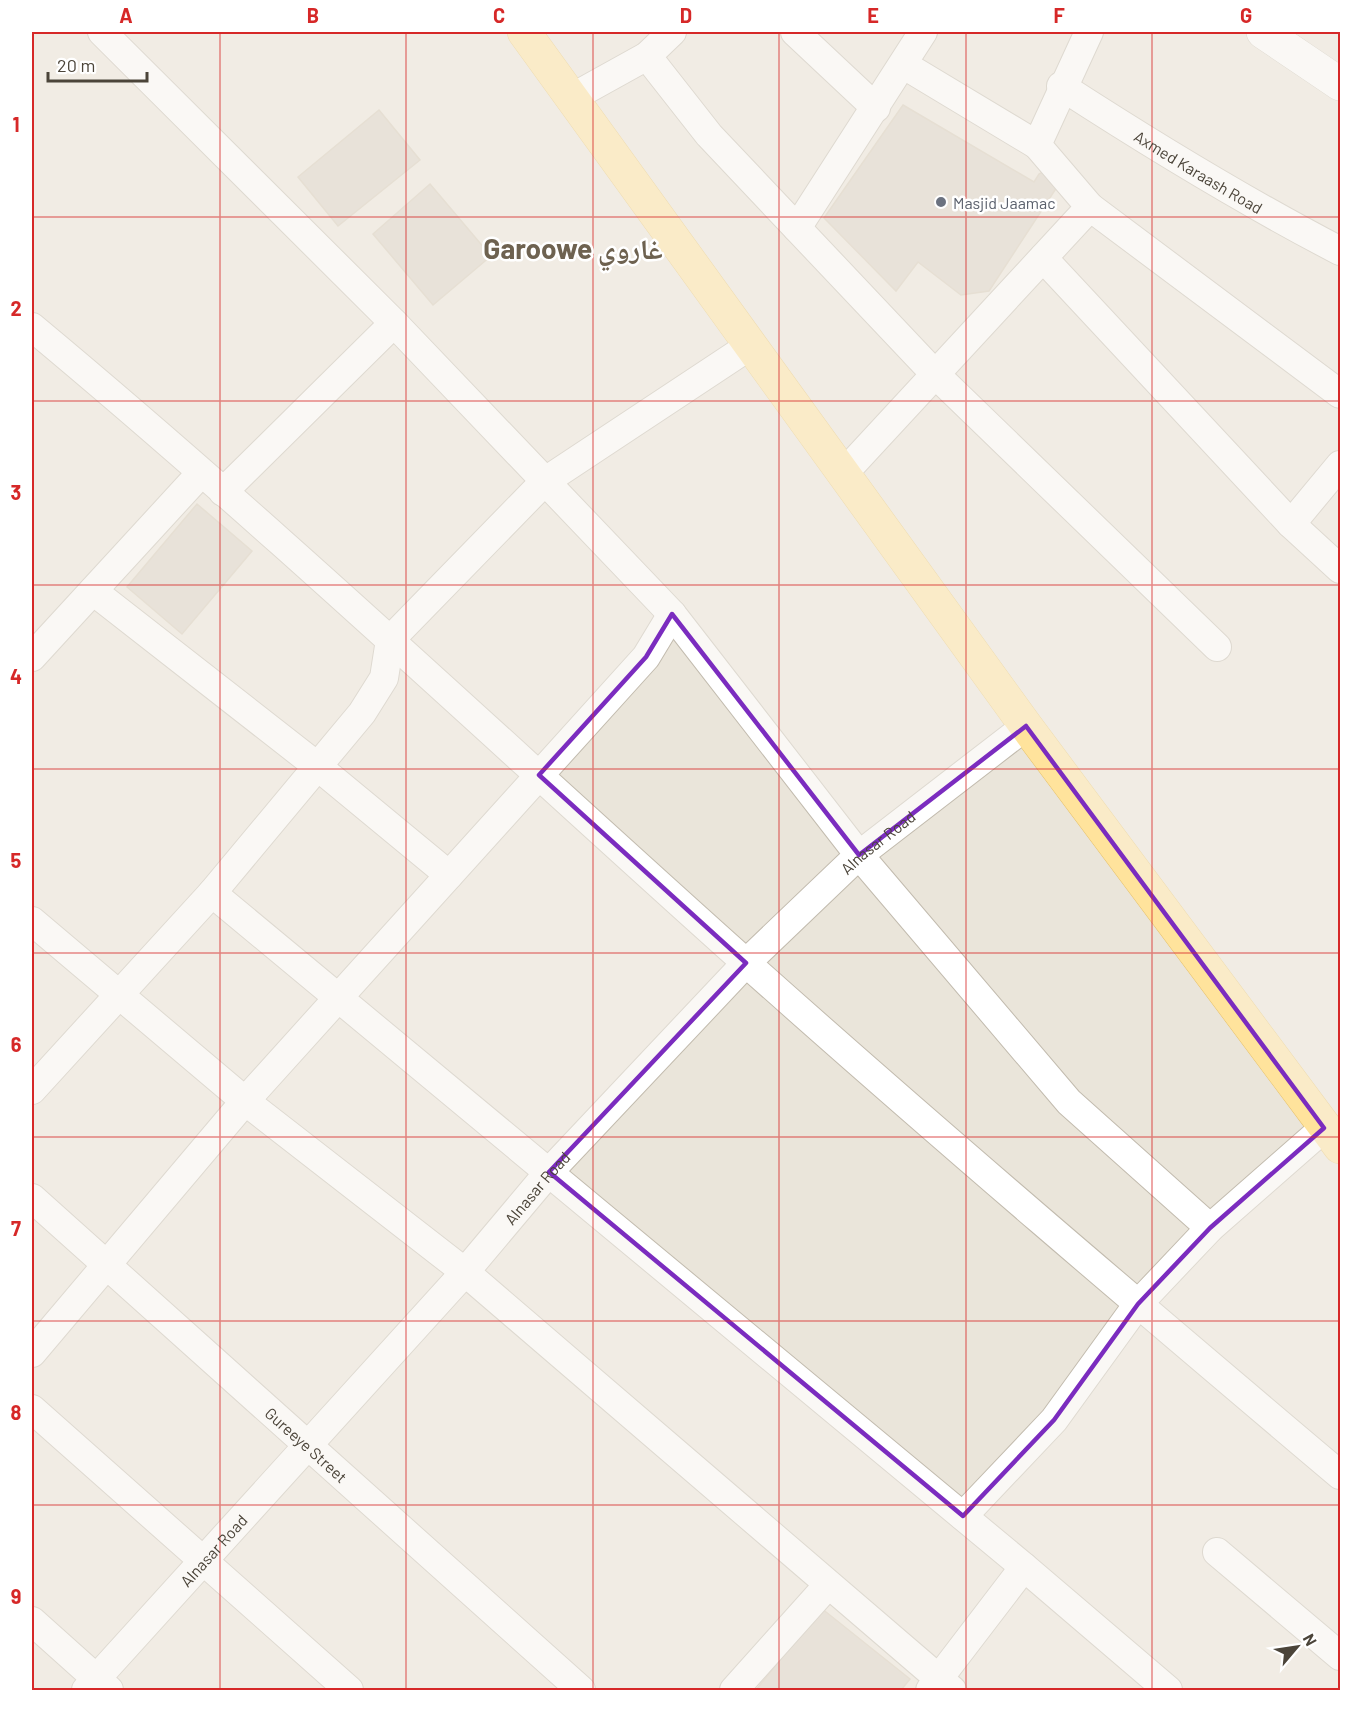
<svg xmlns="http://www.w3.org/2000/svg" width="1372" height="1722" viewBox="0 0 1372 1722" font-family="Barlow,'Noto Naskh Arabic',sans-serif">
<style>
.residential{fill:#eae5da}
.building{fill:#d8cfc1;stroke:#d3c7b4;stroke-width:1.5}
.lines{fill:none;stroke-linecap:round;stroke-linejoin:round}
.minor-casing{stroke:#c2bbae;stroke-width:30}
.tertiary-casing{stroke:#c2bbae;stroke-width:34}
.primary-casing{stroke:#e6c16a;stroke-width:34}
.minor{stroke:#fff;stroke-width:28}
.tertiary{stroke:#fff;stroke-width:33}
.primary{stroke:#ffe39c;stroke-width:33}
.marked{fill:none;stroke:#7b2cbf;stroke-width:4.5;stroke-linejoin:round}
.grid{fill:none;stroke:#d62828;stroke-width:1.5;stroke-opacity:0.55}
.worship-dot{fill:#6b7280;stroke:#fff;stroke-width:2}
.labels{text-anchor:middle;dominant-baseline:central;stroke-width:5;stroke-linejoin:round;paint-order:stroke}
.street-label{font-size:16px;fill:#4b4439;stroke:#fff}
.worship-label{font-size:16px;fill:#5b616d;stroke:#fff;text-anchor:start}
.town-label{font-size:28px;font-weight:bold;fill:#6e6250;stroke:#fff}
.neatline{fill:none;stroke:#d62828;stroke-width:2}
.grid-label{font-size:20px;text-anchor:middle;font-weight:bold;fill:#d62828}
</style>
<rect width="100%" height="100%" fill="#f6f3ec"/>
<rect class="residential" x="32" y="32" width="1308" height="1658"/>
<g class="building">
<path d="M903,105l131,77 5,-8 6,-3 12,16 -68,104 -28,4 -43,-33 -22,29 -72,-73z"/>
<path d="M379,110l41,50 -82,66 -40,-49z"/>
<path d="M430,184l61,72 -58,49 -60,-71z"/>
<path d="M197,504l55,47 -70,83 -55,-47z"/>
<path d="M821,1608l89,71 -9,11h-145z"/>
</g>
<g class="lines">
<g class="minor-casing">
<g id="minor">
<path d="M102,32l292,291 278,291 187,241 210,247 141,126"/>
<path d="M795,32l81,76"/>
<path d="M647,56l62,79 226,239 282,273"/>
<path d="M904,65l133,80"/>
<path id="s1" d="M1061,86c91,59 183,115 279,165"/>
<path d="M573,97l74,-41 25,-24"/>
<path d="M1090,207l250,187"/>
<path d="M797,228l126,-196"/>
<path d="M1043,258l248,266 49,45"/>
<path d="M32,327c244,203 475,422 712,634 196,175 396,345 596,514"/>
<path d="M843,474l247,-267 -53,-62 52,-113"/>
<path d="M223,492l171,-169"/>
<path d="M1291,524l49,-59"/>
<path d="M93,591l224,175 132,109"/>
<path d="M32,657l169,-184"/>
<path d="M212,893l812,674 144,123"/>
<path d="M32,921l213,180 220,171 487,418"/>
<path d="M32,1090l180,-197 150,-180 22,-35 6,-38 154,-158 207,-137"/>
<path id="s2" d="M32,1198l549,492"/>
<path d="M32,1353l213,-252 401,-444 26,-43"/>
<path d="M32,1409l317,281"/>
<path d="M963,1516l91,-96 84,-116 72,-76 114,-100"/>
<path d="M1217,1552l123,104"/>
<path d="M32,1621l77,69"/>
<path id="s3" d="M86,1690l379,-418 84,-100 197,-209 113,-108 167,-129"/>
<path d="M734,1690l94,-105"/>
<path d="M930,1690l94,-123"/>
</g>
</g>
<g class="tertiary-casing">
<path id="tertiary" d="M1263,32l77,52"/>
</g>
<g class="primary-casing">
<path id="primary" d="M524,32l502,694 314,421"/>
</g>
<use href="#minor" class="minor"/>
<use href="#tertiary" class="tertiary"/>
<use href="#primary" class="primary"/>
</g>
<path d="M0 0H1372V1722H0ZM672,614l187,241 167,-129 298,402 -114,100 -72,76 -84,116 -91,96 -414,-344 197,-209 -207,-188 107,-118z" fill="#f6f3ec" fill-opacity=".55" fill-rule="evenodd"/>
<path class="marked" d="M672,614l187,241 167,-129 298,402 -114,100 -72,76 -84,116 -91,96 -414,-344 197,-209 -207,-188 107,-118z"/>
<path class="grid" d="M220,32v1658M406,32v1658M593,32v1658M779,32v1658M966,32v1658M1152,32v1658M32,217h1308M32,401h1308M32,585h1308M32,769h1308M32,953h1308M32,1137h1308M32,1321h1308M32,1505h1308"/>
<circle class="worship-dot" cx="941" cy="202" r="6"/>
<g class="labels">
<g class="street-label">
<text stroke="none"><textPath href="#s1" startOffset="162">Axmed Karaash Road</textPath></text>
<text stroke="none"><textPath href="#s3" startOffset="1161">Alnasar Road</textPath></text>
<text stroke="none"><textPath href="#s3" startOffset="675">Alnasar Road</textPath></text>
<text stroke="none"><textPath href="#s2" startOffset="369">Gureeye Street</textPath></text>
<text stroke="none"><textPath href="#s3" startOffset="189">Alnasar Road</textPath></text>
</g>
<g class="worship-label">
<text x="953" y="202">Masjid Jaamac</text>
</g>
<g class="town-label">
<text x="573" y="248">Garoowe غاروي</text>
</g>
</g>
<rect width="1372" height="1722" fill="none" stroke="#ffffff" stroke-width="66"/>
<g transform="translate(1297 1647) rotate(61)" stroke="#ffffff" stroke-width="4.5" paint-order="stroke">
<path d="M0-4.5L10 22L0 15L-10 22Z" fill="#4b4439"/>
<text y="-9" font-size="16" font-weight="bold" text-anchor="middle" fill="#4b4439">N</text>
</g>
<path d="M48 72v9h99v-9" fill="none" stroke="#4b4439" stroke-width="3"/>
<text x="57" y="72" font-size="18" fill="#4b4439" stroke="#ffffff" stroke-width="4.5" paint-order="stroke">20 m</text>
<rect x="33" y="33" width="1306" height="1656" class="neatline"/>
<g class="grid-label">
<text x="126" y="23">A</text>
<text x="313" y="23">B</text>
<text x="499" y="23">C</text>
<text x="686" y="23">D</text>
<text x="873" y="23">E</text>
<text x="1059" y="23">F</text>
<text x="1246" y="23">G</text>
<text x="16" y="132">1</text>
<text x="16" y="316">2</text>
<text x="16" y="500">3</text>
<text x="16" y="684">4</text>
<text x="16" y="868">5</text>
<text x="16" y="1052">6</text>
<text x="16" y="1236">7</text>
<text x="16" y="1420">8</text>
<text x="16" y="1604">9</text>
</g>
</svg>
